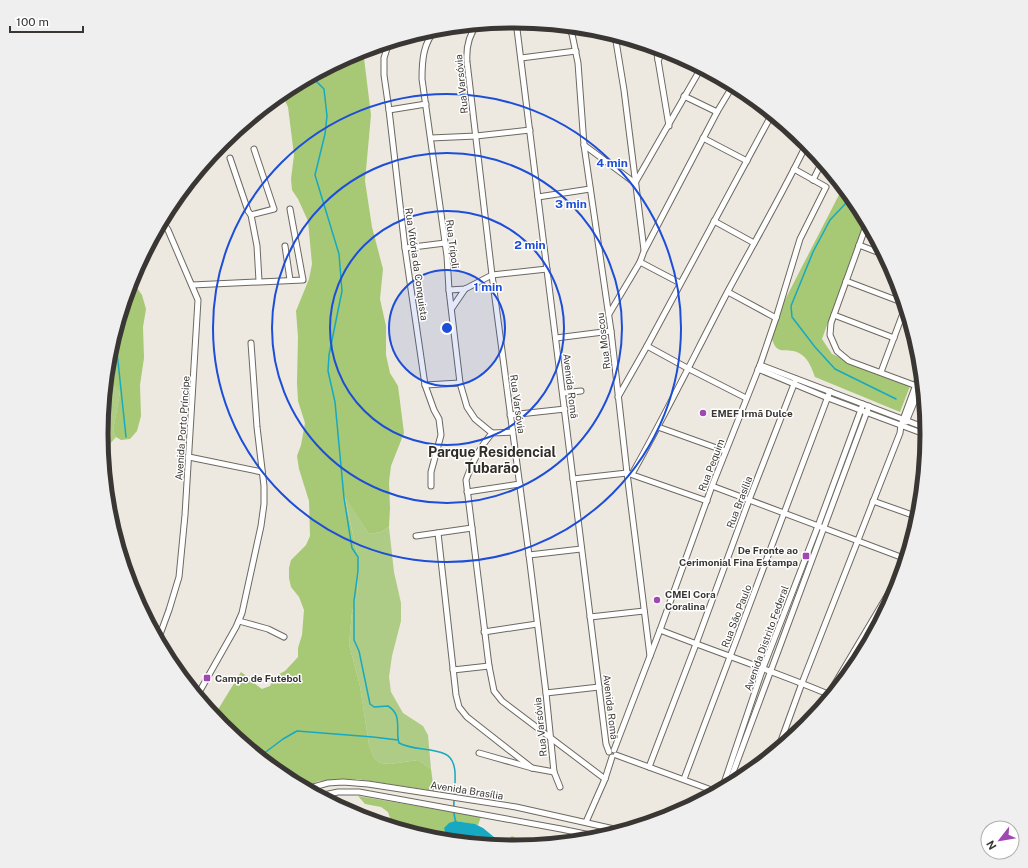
<svg xmlns="http://www.w3.org/2000/svg" width="1028" height="868" viewBox="0 0 1028 868" font-family="'Public Sans',sans-serif">
<style>
.green{fill:#afcc86}
.forest{fill:#a7c875}
.water{fill:#17a9c1}
.lines{fill:none;stroke-linecap:round;stroke-linejoin:round}
.stream{stroke:#17a9c1;stroke-width:1.5}
.minor-casing{stroke:#6d6860;stroke-width:7}
.minor{stroke:#fff;stroke-width:5}
.ring{fill:none;stroke:#1d4ed8;stroke-width:2}
.poi-dot{fill:#a047b3;stroke:#fff;stroke-width:1.5}
.labels{text-anchor:middle;dominant-baseline:central;stroke-width:3;stroke-linejoin:round;paint-order:stroke}
.street-label{font-size:10px;fill:#393633;stroke:#fff}
.poi-label{font-size:10px;font-weight:bold;fill:#393633;stroke:#fff;text-anchor:start}
.district-label{font-size:14px;font-weight:bold;fill:#2f2b25;stroke:#fff}
.rim{fill:none;stroke:#393633;stroke-width:5}
.centre{fill:#1d4ed8;stroke:#fff;stroke-width:2}
.ring-label{font-size:12px;text-anchor:middle;font-weight:bold;fill:#1d4ed8;stroke:#fff;stroke-width:3;stroke-linejoin:round;paint-order:stroke}
</style>
<rect width="100%" height="100%" fill="#eee9e0"/>
<g class="green">
<path d="M115,333l-1,44 1,7 5,8 -7,39 3,6 -6,7 -8,-3 -1,-7 8,-81z"/>
<path d="M344,494l25,40 12,-2 8,-5 5,45 7,31v18l-9,35 -3,21 2,15 12,21 20,13 5,9 3,34 -13,-9 -28,4 -10,-1 -6,-5 -5,-13 -9,-59 -11,-42 3,-32 5,-18 2,-32z"/>
</g>
<g class="forest">
<path d="M363,50l8,65 -6,66 7,46 11,42 -3,30 6,27v29l4,18 8,13 6,47 -13,33 -2,16 1,26 -1,19 -8,5 -12,2 -25,-39 15,67 -2,32 -5,18 -3,32 11,42 9,59 5,13 6,5 10,1 28,-4 13,9 3,22 -77,-12 -38,2 -16,6 -19,-10 -62,-51 -8,-10 27,-44c8,5 13,12 21,17l8,-3 5,-10 10,-5 13,-14v-9l4,-13 2,-25 -5,-13 -8,-10 -2,-9v-10l2,-8 15,-15 4,-9 -1,-35 -10,-32 -2,-13 4,-11 4,-22 -7,-22 -1,-18 1,-46 -2,-26 13,-32 3,-15 -4,-43 -10,-22 -6,-9 -1,-11 3,-24 -6,-48 -4,-8 -6,-3 7,-6 71,-38z"/>
<path d="M843,187l15,18 10,19 -9,13 -37,102 10,15 78,32 -10,26 -85,-35c-3,-8 -6,-17 -13,-22 -16,-12 -27,8 -32,-26z"/>
<path d="M130,285l7,3 5,7 4,14 -3,18 1,31 -4,27 1,31 -4,15 -7,8 -9,1 -5,-3 -3,-6 7,-39 -6,-8 1,-46v-5z"/>
<path d="M358,796l123,21 -3,8 -23,-4 -9,13 2,7 -15,-2 -40,-12 -5,-15 -7,-5 -16,-3z"/>
<path d="M512,836l18,9 -16,2 -9,-1 -2,-3z"/>
</g>
<path class="water" d="M455,821l20,3 8,4 22,18 -57,-5 -4,-13 5,-5z"/>
<g class="lines">
<g class="stream">
<path d="M311,76l13,13 3,27 -2,18 -10,41 24,79 3,37 -13,64 -1,16 7,31 9,96 8,50 6,9v14l-4,30v39l5,11 11,53 4,3 14,-1c15,9 7,24 11,37 13,7 32,5 46,11 20,9 3,50 11,68"/>
<path d="M850,196l-3,6 -17,18 -17,32 -22,54 1,11 23,30 20,22 61,30"/>
<path d="M115,333l11,104"/>
<path d="M259,757l24,-18 14,-8 76,6 25,3"/>
</g>
<g class="minor-casing">
<g id="minor">
<path d="M516,21l90,723 3,8"/>
<path d="M477,25c-9,11 -11,23 -10,37l25,213 37,280 17,138 8,79 6,15"/>
<path d="M566,26l6,8 6,29 6,82 27,186 16,142 23,183"/>
<path d="M436,29c-13,14 -14,32 -14,50l25,177 2,34 11,93 7,24 8,12 17,14 21,-1"/>
<path d="M615,35l9,55 20,160"/>
<path d="M389,42l-5,16v17l5,35 16,138 20,137 9,25 5,9 2,16 -10,37v14"/>
<path d="M656,48l13,78"/>
<path d="M521,58l55,-7"/>
<path d="M658,60l7,-10"/>
<path d="M684,96l33,16"/>
<path d="M389,110l37,-6"/>
<path d="M431,138l45,-2 54,-6"/>
<path d="M703,138l44,23"/>
<path d="M584,145l51,38 66,-115"/>
<path d="M230,158l18,53 3,4 6,31 2,35"/>
<path d="M813,180l9,-18"/>
<path d="M538,197l52,-8"/>
<path d="M251,215l23,-6 -20,-60"/>
<path d="M714,221l40,22"/>
<path d="M868,224l-2,2 -35,97 -1,12 7,16 12,10 73,27"/>
<path d="M859,245l26,10"/>
<path d="M285,246l5,34"/>
<path d="M405,248l40,-5"/>
<path d="M640,262l40,21"/>
<path d="M846,281l58,22"/>
<path d="M192,285l111,-5 -13,-71"/>
<path d="M449,290l16,-1 27,-14 55,-6"/>
<path d="M728,292l48,26"/>
<path d="M452,308l13,-19"/>
<path d="M609,314l31,-52 4,-11 73,-139 12,-20 6,-6"/>
<path d="M834,315l60,23"/>
<path d="M556,338l55,-7"/>
<path d="M647,346l42,23 57,29"/>
<path d="M760,365l166,63"/>
<path d="M758,369l70,29 99,37"/>
<path d="M881,372l24,-64"/>
<path d="M425,385l35,-2"/>
<path d="M563,393l18,-2"/>
<path d="M618,397l29,-51 125,-232"/>
<path d="M510,415l55,-6"/>
<path d="M906,422l16,-39"/>
<path d="M658,427l67,24"/>
<path d="M492,433c-12,14 -20,29 -26,47l23,186 5,25 8,10 103,78"/>
<path d="M189,457l73,15"/>
<path d="M632,474c34,-60 64,-122 96,-183 27,-50 55,-98 79,-148"/>
<path d="M573,479l54,-6 80,28"/>
<path d="M712,486l194,73"/>
<path d="M467,492l53,-8"/>
<path d="M873,501l45,16"/>
<path d="M438,533l18,162 3,12 8,10 65,51"/>
<path d="M416,536l56,-8"/>
<path d="M529,555l52,-6"/>
<path d="M590,617l54,-6"/>
<path d="M239,621l29,8 16,8"/>
<path d="M660,630c56,22 113,41 168,64"/>
<path d="M484,632l53,-8"/>
<path d="M158,640l11,-30 10,-33 6,-62 13,-215 -30,-70 -6,-9"/>
<path d="M453,670l36,-4"/>
<path d="M546,693l53,-6"/>
<path d="M197,696l39,-69 6,-14 19,-87 3,-22v-18l-7,-59 -6,-84"/>
<path d="M818,712l85,-143"/>
<path d="M778,749l24,-66 98,-250 1,-8 20,-54"/>
<path d="M614,750l46,-120 52,-144 48,-121 16,-47 24,-79 26,-52 -32,-18"/>
<path d="M479,753l53,15 22,4"/>
<path d="M616,755l101,37"/>
<path d="M649,767l47,-123 53,-144 47,-121"/>
<path d="M684,779l146,-388"/>
<path d="M728,786l141,-380"/>
<path d="M306,789l22,-6 15,-1 25,2 148,23 107,24"/>
<path d="M722,789l41,-121 55,-142 45,-122"/>
<path d="M319,796l19,-4h21l202,37 39,8"/>
<path d="M586,822l19,-43 7,-22"/>
</g>
</g>
<use href="#minor" class="minor"/>
</g>
<circle cx="447" cy="328" r="58" fill="#1d4ed8" fill-opacity=".12"/>
<g class="ring">
<circle cx="447" cy="328" r="58"/>
<circle cx="447" cy="328" r="117"/>
<circle cx="447" cy="328" r="175"/>
<circle cx="447" cy="328" r="234"/>
</g>
<g class="poi-dot">
<circle cx="703" cy="413" r="4"/>
<rect x="802" y="552" width="8" height="8" rx="2"/>
<circle cx="657" cy="600" r="4"/>
<rect x="203" y="674" width="8" height="8" rx="2"/>
</g>
<g class="labels">
<g class="street-label">
<text transform="translate(461 84) rotate(-96)">Rua Varsóvia</text>
<text transform="translate(453 244) rotate(83)">Rua Trípoli</text>
<text transform="translate(417 264) rotate(82)">Rua Vitória da Conquista</text>
<text transform="translate(603 341) rotate(-97)">Rua Moscou</text>
<text transform="translate(571 386) rotate(83)">Avenida Romã</text>
<text transform="translate(518 404) rotate(82)">Rua Varsóvia</text>
<text transform="translate(182 428) rotate(-86)">Avenida Porto Príncipe</text>
<text transform="translate(711 465) rotate(-69)">Rua Pequim</text>
<text transform="translate(739 502) rotate(-69)">Rua Brasília</text>
<text transform="translate(736 616) rotate(-69)">Rua São Paulo</text>
<text transform="translate(766 638) rotate(-70)">Avenida Distrito Federal</text>
<text transform="translate(611 707) rotate(83)">Avenida Romã</text>
<text transform="translate(540 727) rotate(-96)">Rua Varsóvia</text>
<text transform="translate(467 790) rotate(9)">Avenida Brasília</text>
</g>
<g class="poi-label">
<text x="711" y="413">EMEF Irmã Dulce</text>
<text x="798" y="550" text-anchor="end">De Fronte ao<tspan x="798" dy="12">Cerimonial Fina Estampa</tspan></text>
<text x="665" y="594">CMEI Cora<tspan x="665" dy="12">Coralina</tspan></text>
<text x="215" y="678">Campo de Futebol</text>
</g>
<g class="district-label">
<text x="492" y="452">Parque Residencial<tspan x="492" dy="16">Tubarão</tspan></text>
</g>
</g>
<path d="M0 0H1028V868H0ZM108 434a406 406 0 1 1 812 0a406 406 0 1 1-812 0Z" fill="#efefef" fill-rule="evenodd"/>
<path class="rim" d="M108 434a406 406 0 1 1 812 0a406 406 0 1 1-812 0Z"/>
<circle cx="447" cy="328" r="6" class="centre"/>
<g class="ring-label">
<text x="612" y="167">4 min</text>
<text x="571" y="208">3 min</text>
<text x="530" y="249">2 min</text>
<text x="488" y="291">1 min</text>
</g>
<g transform="translate(1000 840) rotate(239)"><circle r="19" fill="#ffffff" stroke="#b0afad"/>
<path d="M0-3L7 15L0 10L-7 15Z" fill="#a047b3"/>
<text y="-6" font-size="11" font-weight="bold" text-anchor="middle" fill="#393633">N</text>
</g>
<path d="M10 26v6h73v-6" fill="none" stroke="#393633" stroke-width="2"/>
<text x="16" y="26" font-size="12" fill="#393633" stroke="#ffffff" stroke-width="3" paint-order="stroke">100 m</text>
</svg>
